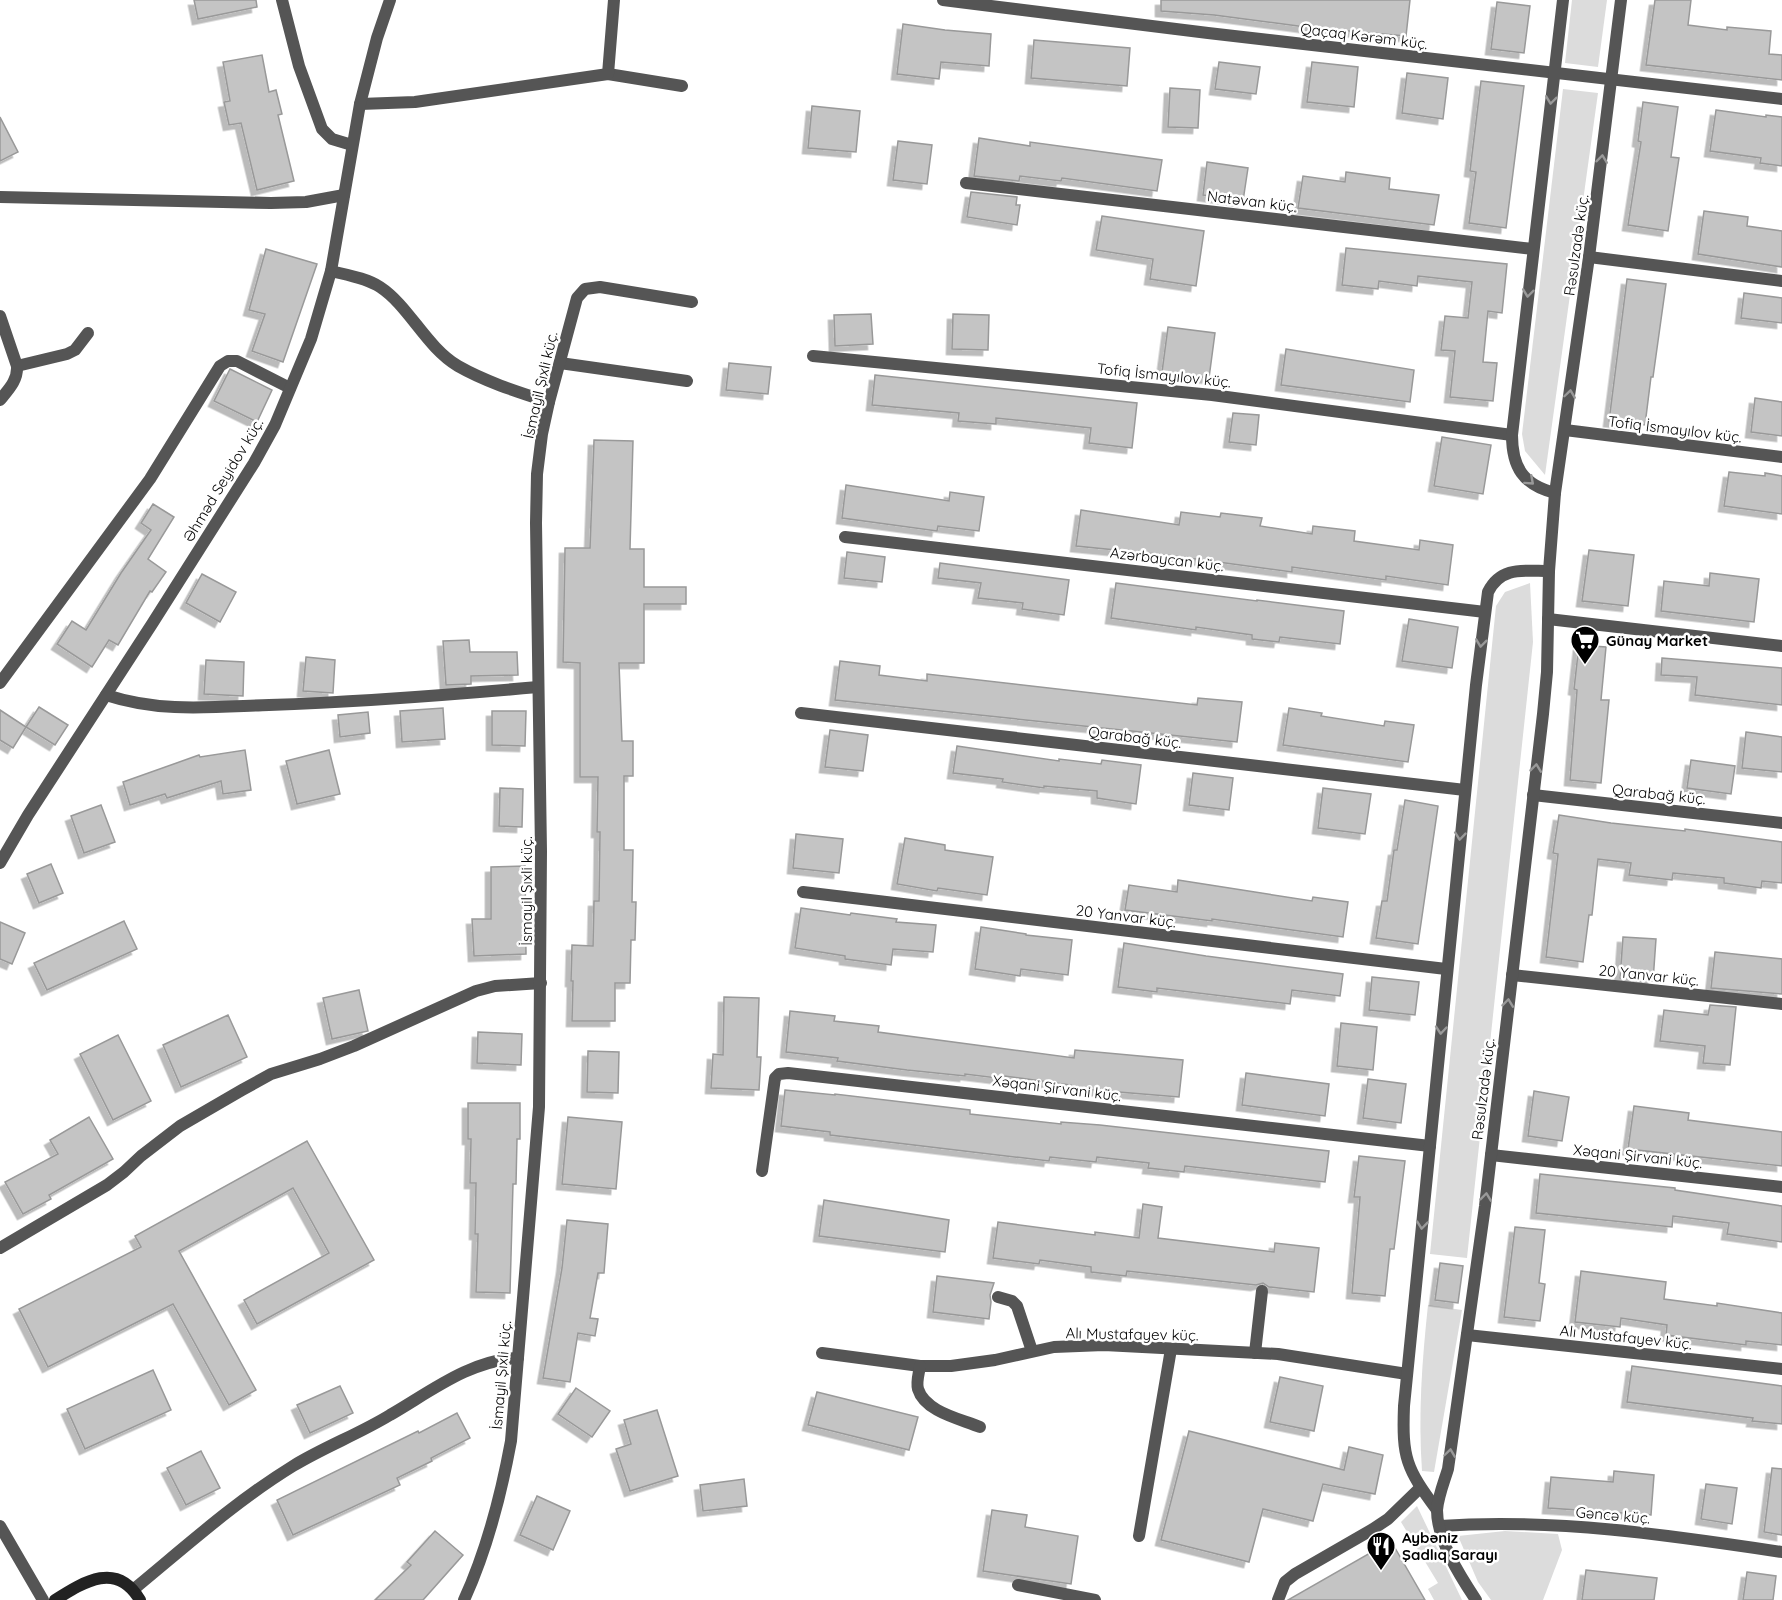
<svg xmlns="http://www.w3.org/2000/svg" width="1782" height="1600" viewBox="0 0 1782 1600" font-family="Quicksand,sans-serif">
<style>
.green{fill:#dcdcdc}
.building{fill:#c4c4c4;stroke:#999;stroke-width:1.5;filter:url(#shadow)}
.lines{fill:none;stroke-linecap:round;stroke-linejoin:round}
.street{stroke:#555;stroke-width:12}
.secondary{stroke:#222;stroke-width:12}
.oneway{stroke:#999}
.labels{text-anchor:middle;dominant-baseline:central;stroke-width:5;stroke-linejoin:round;paint-order:stroke}
.street-label{font-size:15px;fill:#000;stroke:#fff}
.poi-label{font-size:15px;font-weight:bold;fill:#000;stroke:#fff;text-anchor:start}
</style>
<defs>
<filter id="shadow"><feDropShadow dx="-5.5" dy="5.5" stdDeviation="0" flood-color="#0004"/></filter>
</defs>
<rect width="100%" height="100%" fill="#fff"/>
<g class="green">
<path d="M1572,0h35l-9,67 -33,-4z"/>
<path d="M1563,89l35,4 -53,382 -20,-24 -3,-17z"/>
<path d="M1530,583l3,59 -66,616 -37,-4 66,-648 9,-14z"/>
<path d="M1428,1305l34,5 -28,162 -12,-1c-4,-56 0,-110 6,-166z"/>
<path d="M1417,1506l45,94h-28l-6,-11 10,-6 -37,-61z"/>
<path d="M1505,1531l53,3 4,16 -19,50h-52l-13,-18 -20,-46z"/>
</g>
<g class="building">
<path d="M194,0h62l1,7 -59,12z"/>
<path d="M1161,0h249l-4,36 -93,-8 -99,-13 -53,-4z"/>
<path d="M1655,0h36l-3,25 39,5v-3l44,4 -2,23 13,1v25l-136,-15z"/>
<path d="M1497,2l33,4 -6,47 -33,-4z"/>
<path d="M903,24l42,6 46,4 -2,32 -48,-4 -2,17 -42,-5z"/>
<path d="M1034,40l96,8 -3,38 -96,-8z"/>
<path d="M262,55l7,37 7,-2 6,24 -4,1 16,66 -37,9 -16,-67 -12,2 -5,-23 6,-1 -7,-39z"/>
<path d="M1219,62l41,5 -4,27 -41,-5z"/>
<path d="M1312,62l46,5 -4,40 -47,-5z"/>
<path d="M1407,73l41,5 -5,41 -41,-6z"/>
<path d="M1481,81l43,5 -18,142 -37,-5 7,-51 -6,-1z"/>
<path d="M1170,88l30,2 -2,38 -30,-1z"/>
<path d="M1643,102l35,5 -7,50 8,1 -11,73 -40,-6 13,-83 -3,-1z"/>
<path d="M812,106l48,5 -4,41 -48,-4z"/>
<path d="M1716,110l50,7v-2l16,2v49l-22,-3 1,-5 -51,-7z"/>
<path d="M0,117l18,35 -18,9z"/>
<path d="M979,138l51,8v-4l132,18 -5,31 -95,-13 -1,3 -41,-5 -1,5 -45,-5z"/>
<path d="M898,141l34,4 -5,39 -34,-4z"/>
<path d="M1207,162l41,6 -5,33 -40,-6z"/>
<path d="M1346,172l44,6 -1,11 50,6 -5,30 -136,-17 5,-32 42,6z"/>
<path d="M971,192l46,5 -1,8h4l-3,20 -50,-8z"/>
<path d="M1704,211l44,6 -1,9 35,5v36l-84,-13z"/>
<path d="M1102,216l102,15 -8,55 -46,-7 3,-20 -57,-9z"/>
<path d="M1346,248l161,16 -5,49 -14,-2 -5,51 14,1 -4,38 -43,-4 5,-46 -14,-1 4,-34 23,2 4,-36 -54,-6 -1,10 -38,-5 -1,8 -36,-4z"/>
<path d="M266,249l51,15 -34,98 -31,-11 13,-37 -16,-4z"/>
<path d="M1627,279l39,5 -13,93h-2l-6,48 -36,-4z"/>
<path d="M1744,293l38,5v25l-41,-5z"/>
<path d="M871,314l2,30 -38,2 -1,-31z"/>
<path d="M953,314l36,1 -1,35 -36,-1z"/>
<path d="M1168,327l47,6 -6,45 -47,-6z"/>
<path d="M1286,349l128,21 -4,32 -129,-17z"/>
<path d="M729,363l42,4 -3,27 -42,-4z"/>
<path d="M230,369l42,21 -15,32 -43,-21z"/>
<path d="M875,375l262,28 -5,45 -43,-5 2,-15 -95,-10v6l-38,-3 1,-8 -87,-8z"/>
<path d="M1755,398l27,4v34l-31,-4z"/>
<path d="M1233,413l26,2 -3,30 -27,-3z"/>
<path d="M1442,437l49,8 -8,49 -49,-8z"/>
<path d="M594,440l39,1 -3,108h14v38h42v17h-42v59h-25l3,78h11v35h-9v74h9l-1,52h4l-1,38h-4l-1,43h-15v38h-43l1,-40h-2l1,-36 21,1 1,-45h5l1,-69h-3l1,-55h-18v-114l-17,-1 2,-114h25z"/>
<path d="M1729,472l36,4v-3l17,3v38l-58,-8z"/>
<path d="M846,485l103,16 1,-9 34,5 -5,34 -41,-5 -1,5 -95,-13z"/>
<path d="M153,504l21,13 -26,42 18,13 -14,20 -2,-1 -32,54 -9,-5 -17,27 -35,-23 15,-23 14,9 35,-57 30,-43 -10,-7z"/>
<path d="M1081,510l98,15 2,-13 39,5 1,-4 41,5 -2,8 52,8 1,-8 42,5 -1,10 65,9 1,-10 33,5 -5,40 -62,-9v4l-94,-13v5l-126,-17 -90,-9z"/>
<path d="M1589,550l45,5 -6,51 -46,-5z"/>
<path d="M847,552l38,5 -3,25 -38,-4z"/>
<path d="M940,563l129,17 -5,35 -42,-6 1,-6 -45,-5 3,-15 -43,-5z"/>
<path d="M1710,573l49,6 -5,43 -93,-11 3,-30 45,5z"/>
<path d="M202,574l34,18 -16,30 -34,-19z"/>
<path d="M1116,583l141,18v-1l87,11 -4,33 -60,-7 -1,5 -27,-3v-4l-56,-8v3l-85,-12z"/>
<path d="M1409,619l49,8 -6,41 -50,-7z"/>
<path d="M469,640l1,12h47l1,23 -47,1v8l-25,1 -3,-44z"/>
<path d="M1579,645l27,2 -5,53h8l-8,83 -31,-3 7,-90 -3,-1z"/>
<path d="M306,657l29,3 -2,33 -30,-2z"/>
<path d="M1662,658l120,10v37l-87,-10 2,-18 -36,-2z"/>
<path d="M206,660l38,2 -1,34 -39,-2z"/>
<path d="M840,661l40,5 -1,9 48,6v-7l270,31 1,-7 44,4 -5,40 -402,-42z"/>
<path d="M39,707l29,18 -13,20 -29,-18z"/>
<path d="M443,708l2,31 -43,3 -2,-31z"/>
<path d="M1289,708l33,5 -1,3 63,10 1,-5 29,4 -6,37 -125,-17z"/>
<path d="M0,710l26,17 -13,21 -13,-8z"/>
<path d="M492,711h34l-1,35 -33,-1z"/>
<path d="M368,712l2,21 -30,4 -2,-22z"/>
<path d="M830,730l38,5 -5,36 -38,-4z"/>
<path d="M1746,732l36,5v35l-40,-4z"/>
<path d="M957,746l102,15v-2l42,5 1,-4 39,5 -5,39 -39,-6v-7l-53,-5v2l-42,-6 1,-3 -50,-6z"/>
<path d="M245,750l6,40 -28,4 -2,-13 -54,17 -2,-4 -35,11 -7,-23 76,-27 1,2z"/>
<path d="M329,750l11,44 -43,10 -11,-43z"/>
<path d="M1691,760l44,6 -4,28 -44,-6z"/>
<path d="M1193,773l40,5 -4,32 -40,-5z"/>
<path d="M500,788l23,1 -1,38 -23,-1z"/>
<path d="M1323,788l48,6 -6,40 -47,-6z"/>
<path d="M1405,800l33,6 -20,138 -42,-6 6,-37h5l7,-51h3z"/>
<path d="M101,805l14,37 -31,11 -13,-37z"/>
<path d="M1559,815l52,8 74,8v-2l97,13v41l-20,-2 -1,7 -37,-5v-5l-51,-5 -1,7 -43,-5 2,-12 -33,-4 -6,56h-3l-6,47 -37,-5 12,-103 -5,-1z"/>
<path d="M796,834l47,5 -4,34 -46,-5z"/>
<path d="M905,838l40,7v5l48,7 -6,38 -49,-7 -1,3 -40,-7z"/>
<path d="M51,864l12,29 -24,10 -12,-29z"/>
<path d="M525,866l1,88 -52,2 -2,-37h19v-52z"/>
<path d="M1178,880l134,21 1,-4 35,5 -5,35 -131,-18v2l-87,-11 4,-25 48,7z"/>
<path d="M801,908l49,7 1,-2 46,6 -1,3 40,3 -3,27 -40,-3 -2,16 -46,-6v-3l-50,-8z"/>
<path d="M124,921l13,28 -90,41 -13,-27z"/>
<path d="M0,922l25,11 -13,31 -12,-5z"/>
<path d="M981,927l45,7v1l46,5 -4,35 -47,-6 -1,7 -45,-7z"/>
<path d="M1623,937l33,2 -3,42 -33,-3z"/>
<path d="M1124,943l82,13 137,18 -3,22 -48,-6 -2,14 -133,-16v4l-39,-5z"/>
<path d="M1715,952l67,7v35l-71,-6z"/>
<path d="M1372,977l47,5 -4,33 -46,-5z"/>
<path d="M359,990l9,41 -36,8 -9,-41z"/>
<path d="M724,997l35,1 -2,59h4l-2,33 -48,-2 2,-34 10,1z"/>
<path d="M1710,1005l26,2 -6,58 -27,-2 2,-17 -45,-5 4,-31 44,5z"/>
<path d="M790,1011l45,5 -1,5 45,5 -1,6 196,26 1,-8 108,10 -4,37 -109,-9 1,-3 -66,-9v3l-40,-5v2l-58,-6 -70,-9 1,-3 -52,-6z"/>
<path d="M228,1015l19,42 -66,30 -18,-42z"/>
<path d="M1341,1023l36,4 -4,43 -36,-4z"/>
<path d="M478,1032l44,2 -1,31 -44,-2z"/>
<path d="M118,1035l33,66 -38,19 -33,-66z"/>
<path d="M588,1051l31,1 -1,41 -31,-1z"/>
<path d="M1246,1073l83,11 -4,32 -83,-11z"/>
<path d="M1368,1079l38,5 -5,39 -38,-5z"/>
<path d="M785,1090l50,5v-1l135,16v4l91,10v-2l39,3 229,26 -4,31 -140,-16 -1,6 -36,-4 1,-5 -52,-6 -1,5 -46,-5 -1,4 -219,-26v-3l-49,-6z"/>
<path d="M1534,1091l35,6 -7,44 -34,-5z"/>
<path d="M468,1103h52v36h-3l-1,45h-3l-3,109 -34,-1 2,-58h-3l1,-51h-6l1,-44h-3z"/>
<path d="M1634,1106l55,7 -1,7 94,12v34l-154,-17z"/>
<path d="M89,1117l24,42 -64,36 2,4 -28,15 -18,-32 53,-28 -8,-14z"/>
<path d="M568,1117l54,5 -6,67 -54,-5z"/>
<path d="M307,1141l67,119 -117,64 -13,-24 85,-47 -36,-65 -114,63 77,139 -27,15 -56,-101 -125,63 -29,-58 122,-62 -6,-11z"/>
<path d="M1359,1156l46,5 -11,88h-4l-5,47 -33,-3 8,-96h-6z"/>
<path d="M1540,1174l135,14v2l107,16v36l-55,-8 2,-11 -56,-7 -1,11 -136,-14z"/>
<path d="M824,1200l125,20 -4,32 -126,-16z"/>
<path d="M1143,1204l19,3 -4,31 116,14 1,-9 44,5 -5,44 -45,-5 -6,-4 -7,2 -129,-14 -1,5 -35,-4v-5l-51,-7 -1,4 -46,-6 5,-36 97,13v-3l44,6z"/>
<path d="M567,1220l41,4 -4,49h-6l-8,45 8,1 -3,17 -17,-3 -8,49 -27,-4 19,-110z"/>
<path d="M1515,1227l30,3 -6,53 6,1 -5,37 -36,-4z"/>
<path d="M1440,1263l23,3 -5,37 -23,-3z"/>
<path d="M1581,1271l85,11 -2,17 53,7v-3l65,10v32l-36,-4v4l-80,-10 1,-10 -46,-7 -1,9 -45,-5z"/>
<path d="M937,1276l57,7 -4,12 1,7 -2,17 -56,-7z"/>
<path d="M1632,1366l150,20v38l-30,-3 1,-3 -126,-16z"/>
<path d="M153,1370l18,40 -86,39 -18,-40z"/>
<path d="M1280,1377l43,9 -9,45 -44,-9z"/>
<path d="M340,1386l13,27 -43,20 -13,-28z"/>
<path d="M576,1388l34,23 -18,26 -34,-23z"/>
<path d="M817,1392l101,25 -9,33 -101,-25z"/>
<path d="M657,1410l21,66 -48,15 -14,-42 15,-5 -7,-24z"/>
<path d="M457,1413l13,25 -39,20 1,3 -35,17 3,7 -107,50 -16,-35 141,-69 1,2z"/>
<path d="M1189,1431l155,39 5,-23 34,8 -8,39 -52,-10 -10,37 -50,-12 -14,53 -88,-22z"/>
<path d="M201,1451l19,37 -34,17 -19,-37z"/>
<path d="M1772,1468l10,1v66l-18,-3z"/>
<path d="M1614,1471l40,4 -3,40 -103,-7 3,-31 62,5z"/>
<path d="M744,1479l3,27 -44,5 -3,-26z"/>
<path d="M1706,1484l31,4 -5,36 -31,-5z"/>
<path d="M537,1496l33,15 -17,39 -33,-15z"/>
<path d="M992,1510l35,5 -2,12 53,9 -7,48 -88,-13z"/>
<path d="M435,1531l28,24 -40,45h-48l36,-35 -4,-3z"/>
<path d="M1391,1541l34,59h-137z"/>
<path d="M1586,1570l71,8 -3,22h-72z"/>
<path d="M1747,1572l29,4 -3,24h-30z"/>
</g>
<g class="lines">
<g class="street">
<path d="M282,0l17,66 23,63 10,10 20,6"/>
<path d="M943,0l265,33 574,66"/>
<path d="M608,74l74,12"/>
<path d="M360,104l55,-2 193,-28 6,-74"/>
<path d="M966,183l567,66"/>
<path d="M0,197l271,6 35,-1 38,-7"/>
<path d="M1589,257l193,24"/>
<path d="M331,271c16,4 35,7 49,16 29,19 46,60 78,79 28,16 60,26 91,36"/>
<path d="M0,316l17,50c1,14 -8,23 -17,34"/>
<path d="M813,356l399,39 300,40"/>
<path d="M560,363l127,18"/>
<path d="M17,366l50,-12 8,-4 13,-17"/>
<path d="M1565,430l217,27"/>
<path d="M1555,493c-32,-8 -43,-26 -43,-58l51,-435"/>
<path d="M845,537l640,75"/>
<path d="M1548,619l234,27"/>
<path d="M0,683l150,-204 70,-113 8,-5h9l53,27"/>
<path d="M106,695c55,18 106,12 163,10 90,-3 179,-10 269,-18"/>
<path d="M801,713l664,77"/>
<path d="M1533,795l249,28"/>
<path d="M0,863l28,-48 124,-191 102,-161 21,-38 36,-86 20,-68 29,-167 17,-66 13,-38"/>
<path d="M803,892l643,77"/>
<path d="M1512,975l270,29"/>
<path d="M1491,1155l291,32"/>
<path d="M762,1171l13,-93 4,-4 9,-1 642,73"/>
<path d="M0,1248l107,-63 17,-13 17,-16 39,-30 62,-36 29,-16 49,-15 34,-13 122,-55 19,-5 46,-3"/>
<path d="M998,1297l14,4 5,5 15,45"/>
<path d="M1467,1335l315,34"/>
<path d="M822,1353l98,13h31l44,-6 59,-13 50,-2 174,9 129,20"/>
<path d="M1255,1353l7,-62"/>
<path d="M920,1366c-1,7 -4,16 -2,23 7,23 43,30 62,38"/>
<path d="M1437,1510c-31,-42 -35,-52 -33,-104l72,-721 12,-93c13,-26 36,-21 61,-21"/>
<path d="M0,1526l43,74"/>
<path d="M1440,1526c115,-8 228,9 342,26"/>
<path d="M1139,1536l32,-187"/>
<path d="M1018,1585l77,15"/>
<path d="M134,1589c51,-42 102,-88 159,-123 31,-19 66,-32 97,-51 40,-23 80,-55 128,-57"/>
<path d="M464,1600c23,-50 37,-105 47,-159l28,-334 2,-256 -5,-328 1,-49 5,-40 7,-32 28,-104 8,-9 15,-2 92,15"/>
<path d="M1278,1600l7,-18 10,-8 78,-45 15,-10 32,-31"/>
<path d="M1476,1600c-16,-24 -39,-60 -39,-90 1,-13 7,-28 11,-41l37,-263 58,-492 4,-42 2,-101 6,-78 34,-236 32,-257"/>
</g>
<path class="secondary" d="M55,1600c30,-19 62,-39 85,0"/>
</g>
<defs><path id="oneway-chevron" d="M-2-3.5L2.5 0L-2 3.5" fill="none" stroke-width="1.6" stroke-linecap="round" stroke-linejoin="round" transform="scale(1.5)"/></defs>
<g class="oneway">
<use href="#oneway-chevron" transform="translate(1551 100) rotate(97)"/>
<use href="#oneway-chevron" transform="translate(1602 159) rotate(-83)"/>
<use href="#oneway-chevron" transform="translate(1528 293) rotate(97)"/>
<use href="#oneway-chevron" transform="translate(1570 394) rotate(-82)"/>
<use href="#oneway-chevron" transform="translate(1530 481) rotate(42)"/>
<use href="#oneway-chevron" transform="translate(1481 643) rotate(97)"/>
<use href="#oneway-chevron" transform="translate(1536 768) rotate(-83)"/>
<use href="#oneway-chevron" transform="translate(1460 836) rotate(96)"/>
<use href="#oneway-chevron" transform="translate(1508 1003) rotate(-83)"/>
<use href="#oneway-chevron" transform="translate(1441 1030) rotate(95)"/>
<use href="#oneway-chevron" transform="translate(1486 1197) rotate(-83)"/>
<use href="#oneway-chevron" transform="translate(1422 1225) rotate(96)"/>
<use href="#oneway-chevron" transform="translate(1450 1453) rotate(-82)"/>
</g>
<defs>
<g id="supermarket-pin" transform="scale(1.5)"><path d="M0 17L-7.5 6A9.5 9.5 0 1 1 7.5 6Z" fill="#000" stroke="#fff"/><path d="M-6-5.5h2.5l.6 2H6L4.5 2H-2.5L-4.4-4H-6ZM-1.5 3.2a1.3 1.3 0 1 0 .1 0ZM3 3.2a1.3 1.3 0 1 0 .1 0Z" fill="#fff"/></g>
<g id="restaurant-pin" transform="scale(1.5)"><path d="M0 17L-7.5 6A9.5 9.5 0 1 1 7.5 6Z" fill="#000" stroke="#fff"/><path d="M-5-6h1v4h1v-4h1v4h1v-4h1v5L-1.5 .5V6h-2V.5L-5-1ZM5-6V6H3V1.5H1.5Q1.5-4 5-6Z" fill="#fff"/></g>
</defs>
<g fill-rule="evenodd">
<use href="#supermarket-pin" x="1585" y="640"/>
<use href="#restaurant-pin" x="1381" y="1546"/>
</g>
<g class="labels">
<g class="street-label">
<text transform="translate(1364 36) rotate(7)">Qaçaq Kərəm küç.</text>
<text transform="translate(1252 201) rotate(7)">Natəvan küç.</text>
<text transform="translate(1576 245) rotate(-82)">Rəsulzadə küç.</text>
<text transform="translate(1164 375) rotate(6)">Tofiq İsmayılov küç.</text>
<text transform="translate(540 385) rotate(-77)">İsmayil Şıxli küç.</text>
<text transform="translate(1675 429) rotate(7)">Tofiq İsmayılov küç.</text>
<text transform="translate(223 480) rotate(-59)">Əhməd Seyidov küç.</text>
<text transform="translate(1167 559) rotate(7)">Azərbaycan küç.</text>
<text transform="translate(1135 737) rotate(7)">Qarabağ küç.</text>
<text transform="translate(1659 794) rotate(6)">Qarabağ küç.</text>
<text transform="translate(526 891) rotate(-90)">İsmayil Şıxli küç.</text>
<text transform="translate(1126 916) rotate(7)">20 Yanvar küç.</text>
<text transform="translate(1649 975) rotate(6)">20 Yanvar küç.</text>
<text transform="translate(1057 1088) rotate(7)">Xəqani Şirvani küç.</text>
<text transform="translate(1483 1089) rotate(-83)">Rəsulzadə küç.</text>
<text transform="translate(1638 1156) rotate(6)">Xəqani Şirvani küç.</text>
<text transform="translate(1132 1334) rotate(1)">Alı Mustafayev küç.</text>
<text transform="translate(1626 1337) rotate(6)">Alı Mustafayev küç.</text>
<text transform="translate(501 1375) rotate(-85)">İsmayil Şıxli küç.</text>
<text transform="translate(1613 1515) rotate(5)">Gəncə küç.</text>
</g>
<g class="poi-label">
<text x="1606" y="640">Günay Market</text>
<text x="1402" y="1537">Aybəniz<tspan x="1402" dy="17">Şadlıq Sarayı</tspan></text>
</g>
</g>
</svg>
